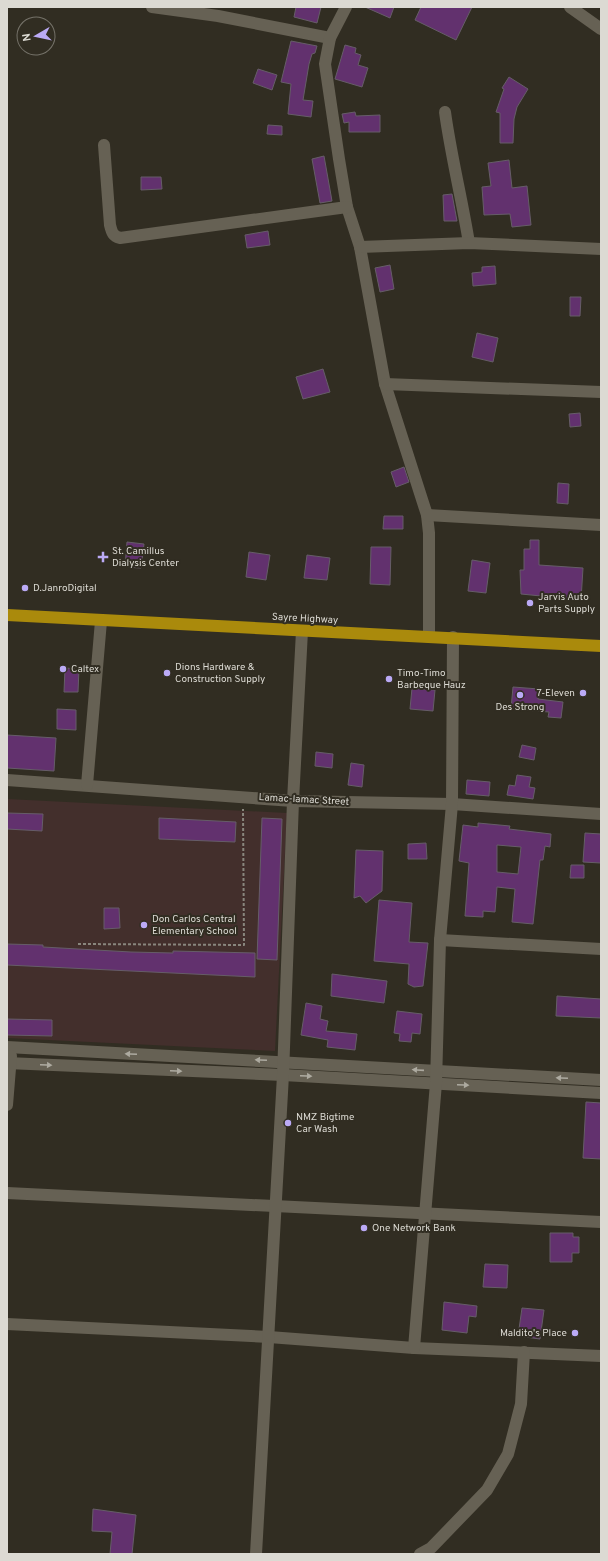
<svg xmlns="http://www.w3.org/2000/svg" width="608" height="1561" viewBox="0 0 608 1561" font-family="Overpass,sans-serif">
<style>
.education{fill:#432f2c}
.building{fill:#62316e;stroke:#665d68;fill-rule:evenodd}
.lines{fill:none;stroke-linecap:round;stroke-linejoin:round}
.path{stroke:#89867d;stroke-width:2;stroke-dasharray:3 2;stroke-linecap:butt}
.minor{stroke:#666154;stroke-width:12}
.highway{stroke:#aa8a0c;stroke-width:12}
.oneway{fill:#adaaa0}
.poi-dot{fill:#bbaaf6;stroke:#312d22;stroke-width:1.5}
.labels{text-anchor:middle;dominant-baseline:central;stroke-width:4;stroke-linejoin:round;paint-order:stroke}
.poi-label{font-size:10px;fill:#dcdad3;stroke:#312d22;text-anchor:start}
.street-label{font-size:10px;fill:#dcdad3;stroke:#312d22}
</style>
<rect width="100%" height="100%" fill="#312d22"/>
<path class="education" d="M7,799l280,14 -12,238 -268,-13z"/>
<g class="building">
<path d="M296,7h25l-4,16 -23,-6z"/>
<path d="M365,7h29l-4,11z"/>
<path d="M421,7h51l-16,33 -41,-20z"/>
<path d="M291,41l26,5 -2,7 -3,1 -3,10 -6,36 10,1 -2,16 -23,-3 3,-30 -10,-2z"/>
<path d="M345,45l11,3 -1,5 6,2 -3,10 10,3 -6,19 -27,-8z"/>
<path d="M258,69l19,6 -5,15 -19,-7z"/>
<path d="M509,77l19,12 -11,18 -3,12 -1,24h-13v-30l-4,-1 8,-23 -2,-1z"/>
<path d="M355,112l1,4 24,-1v17h-31v-10l-5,1 -2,-9z"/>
<path d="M268,125l14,1v9l-15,-1z"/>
<path d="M324,156l8,45 -12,2 -8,-44z"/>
<path d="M509,160l3,28 15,-2 4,39 -19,2 -2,-13 -26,1 -2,-28 9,-1 -3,-23z"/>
<path d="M141,177h20l1,12 -21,1z"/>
<path d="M452,194l5,27h-13l-1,-26z"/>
<path d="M268,231l2,14 -23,3 -2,-13z"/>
<path d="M390,265l4,24 -14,3 -5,-24z"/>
<path d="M495,266l1,18 -23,2 -1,-13 10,-1v-5z"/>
<path d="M570,297h11l-1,19h-10z"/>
<path d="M477,333l21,5 -5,24 -21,-5z"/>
<path d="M323,369l7,23 -27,7 -7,-22z"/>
<path d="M580,413l1,13 -11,1 -1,-13z"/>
<path d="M404,467l5,15 -13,5 -5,-15z"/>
<path d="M558,483l11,1 -1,20 -11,-1z"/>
<path d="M384,516h19v13h-20z"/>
<path d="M530,540h9v25l44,3 -2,32 -60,-6 -1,-24h4v-21h6z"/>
<path d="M127,542l17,2 -3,24 -16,-1z"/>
<path d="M371,547h20l-1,38 -20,-1z"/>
<path d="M249,552l21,3 -4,25 -20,-3z"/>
<path d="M307,555l23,3 -3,22 -23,-2z"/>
<path d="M472,560l18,3 -4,30 -18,-2z"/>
<path d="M65,668l14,1 -1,23h-14z"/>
<path d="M513,687l26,2 -1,10 25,3 -2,16 -13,-1 1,-5 -38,-3z"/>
<path d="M412,688l23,2 -2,21 -23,-2z"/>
<path d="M57,709l19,1v20l-19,-1z"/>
<path d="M7,735l49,3 -2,33 -47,-3z"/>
<path d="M522,745l14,3 -2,12 -15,-3z"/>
<path d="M316,752l17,2 -1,14 -17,-2z"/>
<path d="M351,763l13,2 -2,22 -14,-2z"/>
<path d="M517,775l14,2 -2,10 6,1 -2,11 -26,-4 2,-10 6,1z"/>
<path d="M467,780l23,2 -1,14 -23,-2z"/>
<path d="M7,813l36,1 -1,17 -35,-2z"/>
<path d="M159,818l77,4 -1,20 -76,-3z"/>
<path d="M262,818l20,1 -5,141 -20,-1z"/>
<path d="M478,823l32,3 -1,3 42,5 -1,13 -5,-1 -2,14h-3l-7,64 -21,-2 3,-33 -18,-2 -2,25 -12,-1v6l-18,-1 4,-53 -10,-2 4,-36 15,2zM497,845l24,2 -3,27 -21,-2z"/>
<path d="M585,833l16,1v29l-18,-1z"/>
<path d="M426,843l1,16h-19v-15z"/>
<path d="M356,850l27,1 -1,40 -16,12 -6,-7 -6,2z"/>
<path d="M571,865h13v13h-14z"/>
<path d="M379,900l33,3 -3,39 19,1 -5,43 -9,1 -6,-3 1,-20 -35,-3z"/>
<path d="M104,908h15l1,20 -16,1z"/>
<path d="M7,944l36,1v2l88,5 42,1v-2l82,2v24l-248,-12z"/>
<path d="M332,974l55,7 -3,22 -53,-7z"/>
<path d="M557,996l44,3v19l-45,-2z"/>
<path d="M306,1003l16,3 -2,13 8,2 -2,10 31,3 -2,16 -28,-3 1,-7 -27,-5z"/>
<path d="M397,1011l25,3 -2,20 -8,-1 -1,9 -12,-1 1,-7 -6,-1z"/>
<path d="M7,1019l45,1v16l-45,-1z"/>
<path d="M586,1102l15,1v56l-18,-1z"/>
<path d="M550,1233h23v4h6v16h-7v9h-22z"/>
<path d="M485,1264l23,1 -1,23 -24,-1z"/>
<path d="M444,1302l33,4 -1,11 -7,-1 -2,17 -25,-3z"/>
<path d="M522,1308l22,2 -4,29 -22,-3z"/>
<path d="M93,1509l43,6 -4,39h-22l2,-22 -20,-1z"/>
</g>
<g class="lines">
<path class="path" d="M78,944l166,1 -1,-136"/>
<g class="minor">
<path d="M152,7l66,9 112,22"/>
<path d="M346,7l-16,31 -5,26 14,95 8,48 13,40 25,137 42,131 2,18v103"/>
<path d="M570,7l31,22"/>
<path d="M445,112c6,44 17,87 24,131"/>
<path d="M104,145l6,80c2,8 3,11 10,13l227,-31"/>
<path d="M360,247l109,-4 132,6"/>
<path d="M385,384l216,8"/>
<path d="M427,515l174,10"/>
<path d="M7,780l286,21 159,3 149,10"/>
<path d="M87,785l14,-164"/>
<path d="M440,940l161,9"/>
<path d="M7,1047l594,33"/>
<path d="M7,1063l276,12 318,18"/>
<path d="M7,1105l4,-49"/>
<path d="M7,1193l594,29"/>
<path d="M7,1324l262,13 145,11 187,8"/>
<path d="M414,1348l22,-265 4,-143 12,-136 1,-167"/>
<path d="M256,1554l27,-479 10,-274 9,-170"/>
<path d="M420,1554l11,-6 56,-58 21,-36 13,-50 3,-52"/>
</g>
<path class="highway" d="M7,615l594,31"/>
</g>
<defs><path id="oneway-solid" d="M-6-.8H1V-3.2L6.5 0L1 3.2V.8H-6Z"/></defs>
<g class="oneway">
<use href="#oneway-solid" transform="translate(131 1054) rotate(-177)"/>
<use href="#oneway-solid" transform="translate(261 1060) rotate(-177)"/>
<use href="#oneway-solid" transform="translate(46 1065) rotate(3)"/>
<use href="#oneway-solid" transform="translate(418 1070) rotate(-176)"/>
<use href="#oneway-solid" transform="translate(176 1071) rotate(2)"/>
<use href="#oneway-solid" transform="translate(306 1076) rotate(3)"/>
<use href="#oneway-solid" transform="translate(562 1078) rotate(-177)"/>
<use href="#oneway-solid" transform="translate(463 1085) rotate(3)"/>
</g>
<g class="poi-dot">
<path d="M101 551h4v4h4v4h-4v4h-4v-4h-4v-4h4z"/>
<circle cx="25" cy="588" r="4"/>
<circle cx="530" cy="603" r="4"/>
<circle cx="63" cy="669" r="4"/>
<circle cx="167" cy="673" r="4"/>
<circle cx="389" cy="679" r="4"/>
<circle cx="583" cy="693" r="4"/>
<circle cx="520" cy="695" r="4"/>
<circle cx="144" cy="925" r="4"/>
<circle cx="288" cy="1123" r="4"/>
<circle cx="364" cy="1228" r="4"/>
<circle cx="575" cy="1333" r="4"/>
</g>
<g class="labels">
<g class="poi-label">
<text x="112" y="551">St. Camillus<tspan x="112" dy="12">Dialysis Center</tspan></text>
<text x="33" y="588">D.JanroDigital</text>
<text x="538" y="597">Jarvis Auto<tspan x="538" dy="12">Parts Supply</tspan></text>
<text x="175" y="667">Dions Hardware &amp;<tspan x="175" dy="12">Construction Supply</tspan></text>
<text x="71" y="669">Caltex</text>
<text x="397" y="673">Timo-Timo<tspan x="397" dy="12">Barbeque Hauz</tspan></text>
<text x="575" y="693" text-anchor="end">7-Eleven</text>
<text x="520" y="707" text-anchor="middle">Des Strong</text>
<text x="152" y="919">Don Carlos Central<tspan x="152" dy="12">Elementary School</tspan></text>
<text x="296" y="1117">NMZ Bigtime<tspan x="296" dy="12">Car Wash</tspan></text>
<text x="372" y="1228">One Network Bank</text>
<text x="567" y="1333" text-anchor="end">Maldito's Place</text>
</g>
<g class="street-label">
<text transform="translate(305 619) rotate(3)">Sayre Highway</text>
<text transform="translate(304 800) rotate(3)">Lamac-lamac Street</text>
</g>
</g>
<rect width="608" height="1561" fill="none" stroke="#dcdad3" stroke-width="16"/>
<g transform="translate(36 36) rotate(261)"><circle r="19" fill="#312d22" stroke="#757269"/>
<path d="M0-3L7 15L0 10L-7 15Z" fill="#bbaaf6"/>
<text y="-6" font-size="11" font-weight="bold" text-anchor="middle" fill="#dcdad3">N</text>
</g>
</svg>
